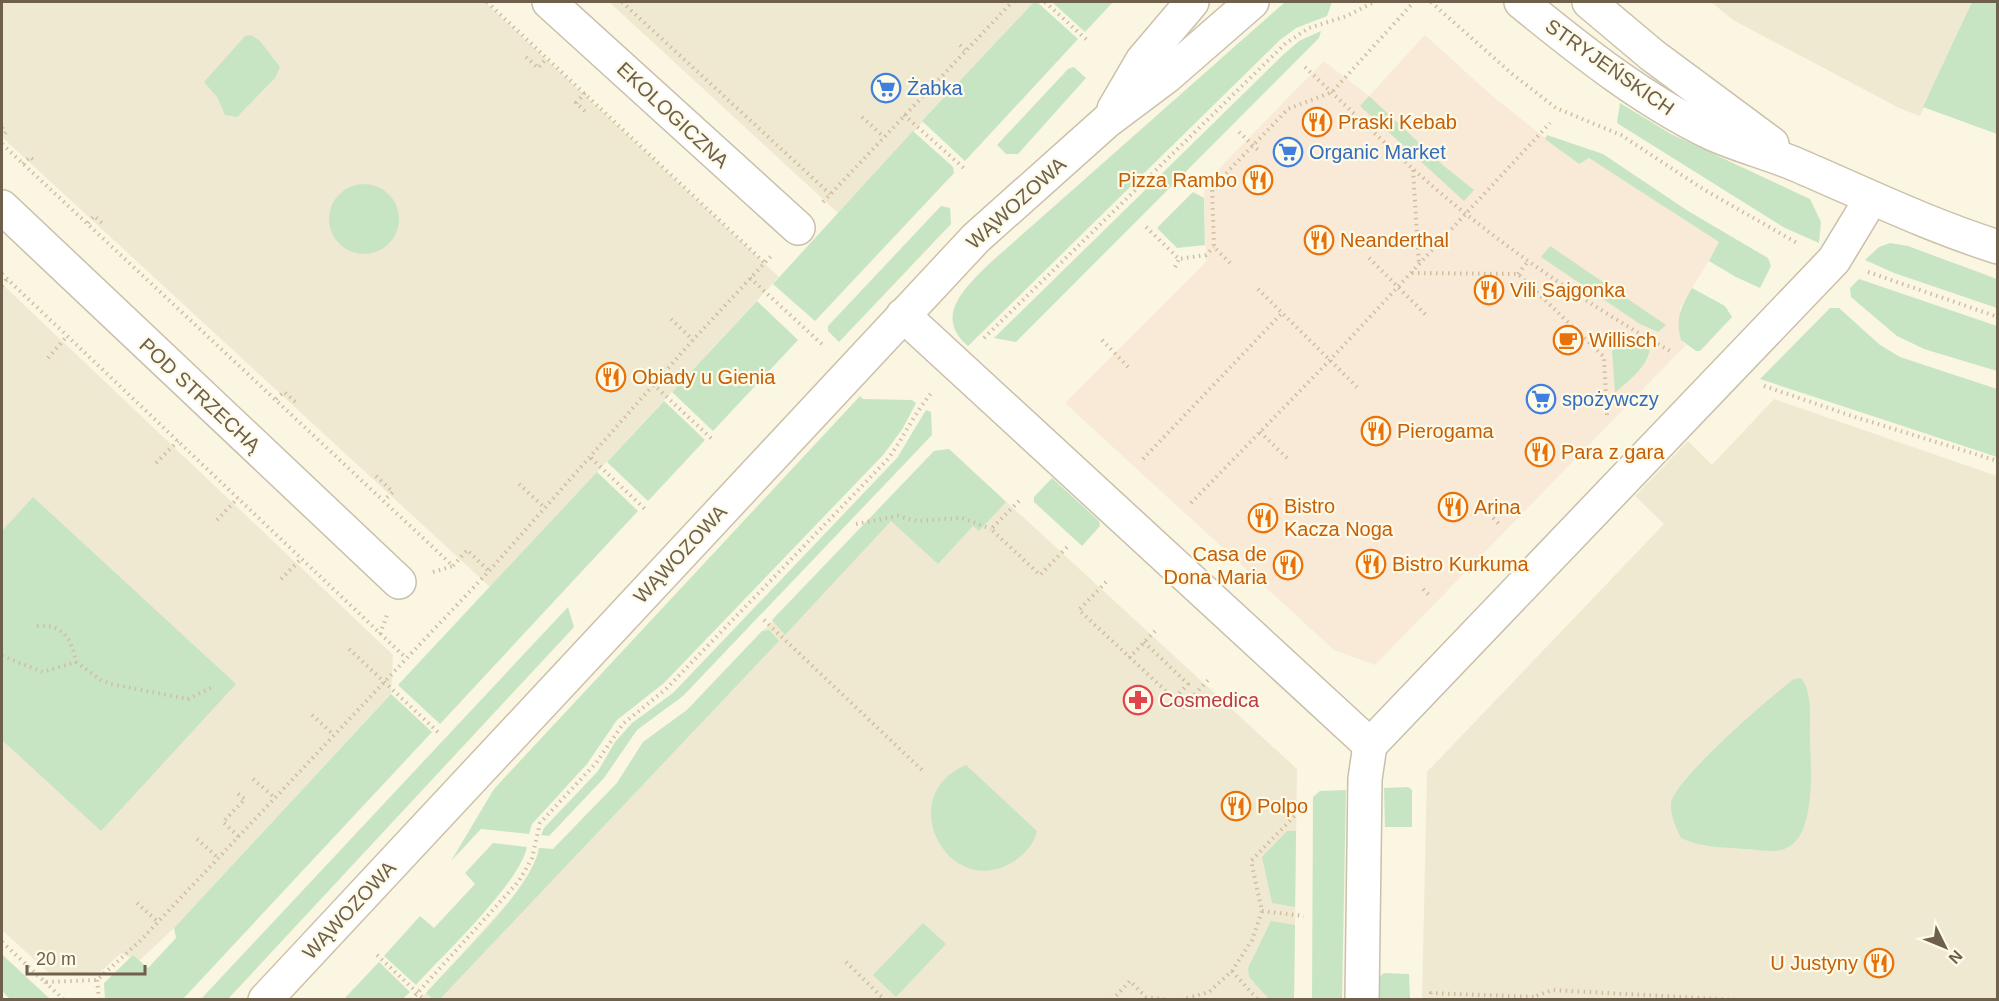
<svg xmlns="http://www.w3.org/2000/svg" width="1999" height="1001" viewBox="0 0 1999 1001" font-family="Arial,sans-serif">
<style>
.residential{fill:#f0e9d1}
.commercial{fill:#f9e9d7}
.green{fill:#c8e5c3}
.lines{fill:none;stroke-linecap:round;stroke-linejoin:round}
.street-casing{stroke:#c9bfaa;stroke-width:36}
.secondary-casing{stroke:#ccc1a9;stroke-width:36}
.path{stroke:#d0bea0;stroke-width:4;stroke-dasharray:1.5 4.5;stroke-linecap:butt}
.street{stroke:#fff;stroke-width:33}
.secondary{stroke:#fff;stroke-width:33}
.labels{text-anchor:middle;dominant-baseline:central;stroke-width:4.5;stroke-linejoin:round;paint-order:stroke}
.street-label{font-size:20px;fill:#6e604b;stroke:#fdfae8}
.shop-label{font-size:20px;fill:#366cbe;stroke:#fdfae8;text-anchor:start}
.food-label{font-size:20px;fill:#c56008;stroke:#fdfae8;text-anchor:start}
.health-label{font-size:20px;fill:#be3a42;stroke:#fdfae8;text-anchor:start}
</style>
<rect width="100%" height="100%" fill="#faf6e2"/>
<g class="residential">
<path d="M2,2h483l294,275 -289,310 -488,-450z"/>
<path d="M609,2h425l-196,211z"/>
<path d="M1711,2h261l-52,114 -19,-7 -168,-89z"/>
<path d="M2,284l391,371 -2,39 -217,234 -35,33 -6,-6 -3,3 -9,-5 -25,23 -46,-2 -48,-44z"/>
<path d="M1774,399l223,77v523l-575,1 5,-228 237,-248 -29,-28 53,-55 24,24z"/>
<path d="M949,449l348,320 -3,230 -874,1 101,-112 16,-28 2,-12 14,1 64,-66 26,-41 44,-32 248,-259z"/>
</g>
<path class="commercial" d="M1425,35l66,60 87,69 11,-6 131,84 -40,66 1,32 5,5 -311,320 -41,-15 -269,-247 141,-141 -2,-78 120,-123 45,35z"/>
<g class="green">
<path d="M1034,2h3l41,37 -113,122 -43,-40z"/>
<path d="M1052,2h61l-28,30z"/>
<path d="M1285,2h47l-5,14 -31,12 -16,12 -312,306c-36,-30 -1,-60 22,-83z"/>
<path d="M1972,2h25v132l-74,-27z"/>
<path d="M1321,31l-2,7 -303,304 -22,-4 290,-284 15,-13z"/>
<path d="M251,35l9,6 20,26 -5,11 -38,39 -12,-2 -8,-18 -13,-15 41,-46z"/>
<path d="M1074,67l12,11 -68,76h-12l-9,-9 71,-76z"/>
<path d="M1369,96l75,70 30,24 -10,11 -104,-95z"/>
<path d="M1620,103l51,31 139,65 11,23 -2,21 -34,-15 -168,-105z"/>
<path d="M913,131l40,36 1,6 -139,148 -42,-37z"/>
<path d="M1547,135l56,19 85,57 80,47 3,8 -11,22 -24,-11 -27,-16 10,-19 -130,-84 -10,6 -34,-25z"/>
<circle cx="364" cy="219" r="35"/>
<path d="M1193,192l11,6 1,47 -28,3 -20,-20z"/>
<path d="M941,206l9,2 1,16 -112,118 -11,-11v-5z"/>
<path d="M1890,243l18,3 89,33v29l-103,-35 -29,-13 14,-13z"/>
<path d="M1550,246l116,79 -8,7 -18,-8 -99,-67z"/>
<path d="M1859,279l138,47v45l-73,-22 -27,-13 -46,-39 -1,-9z"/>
<path d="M1692,288l33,18 7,11 -32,34h-4l-15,-11c-6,-22 0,-33 11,-52z"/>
<path d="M757,301l41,39 -85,91 -41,-39z"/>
<path d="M1830,308h9l41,37 20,12 97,32v68l-237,-78z"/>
<path d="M1628,335l22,13c-3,20 -21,32 -35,45l-3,-42z"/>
<path d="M860,396l3,3 49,1 4,3 -13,25 -19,26 -220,229 -47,37 -30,44 -55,60 -3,10 -48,-5 -30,32 43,-72z"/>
<path d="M664,401l41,39 -57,61 -41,-39z"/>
<path d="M926,410l5,2 1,23 -249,261 -46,34 -33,48 -55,58 -8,-1 3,-7 54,-57 17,-29 17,-19 41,-30 224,-235z"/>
<path d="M949,449l57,53 -27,29 -6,-5 -35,38 -47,-43 -106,114 -13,-15 162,-169z"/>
<path d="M597,472l41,39 -198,213 -42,-39z"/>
<path d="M1052,478l47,43 1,5 -18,20 -48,-44v-5z"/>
<path d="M33,497l203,187 -135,147 -99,-91v-209z"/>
<path d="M568,607l6,20 -346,372h-27z"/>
<path d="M769,630l10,11 -339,358h-7l-7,-6c30,-34 106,-104 113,-145l14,1 64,-66 26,-41 44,-32 75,-79z"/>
<path d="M1801,678c13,17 8,44 9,63 1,29 7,101 -29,109 -11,3 -26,-1 -37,-1 -23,-2 -42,-1 -63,-11 -5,-11 -11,-22 -10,-35 4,-24 100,-107 123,-124z"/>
<path d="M391,694l41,38 -249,267h-78l-1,-16 29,-28 15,13 28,-30 -2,-10z"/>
<path d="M966,765l71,66c-2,12 -12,22 -21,29 -66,45 -125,-64 -50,-95z"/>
<path d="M1408,787l4,3v37h-27l-1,-39z"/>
<path d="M1346,790l-4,209h-30l1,-202 7,-6z"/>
<path d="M1287,831h9l-1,76 -23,-4 -10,-46z"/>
<path d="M493,843l34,4c-8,37 -83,107 -111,138l-32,-29 36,-40 14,12 41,-44 -10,-11z"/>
<path d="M1271,921l24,4 -1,74h-25l-20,-22 -1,-9z"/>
<path d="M923,923l23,21 -50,53 -23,-22z"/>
<path d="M2,954l6,6 42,39h-40l-8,-8z"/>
<path d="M379,962l31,30 -7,7h-59z"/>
<path d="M1384,973l25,1 1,25h-31v-22z"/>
</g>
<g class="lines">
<g class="street-casing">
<g id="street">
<path d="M549,2l249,226"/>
<path d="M2,207l397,375"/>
<path d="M903,315l467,430"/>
<path d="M1362,1000l3,-221 5,-34 464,-485 37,-61"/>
</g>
</g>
<g class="secondary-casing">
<g id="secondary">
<path d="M1521,2c59,48 120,97 190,131 30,14 63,21 93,35 65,28 127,58 194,79"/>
<path d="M1589,2l63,53 120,89"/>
<path d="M1114,109l28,-48 50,-59"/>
<path d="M265,1000l711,-762 131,-117 60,-45 85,-74"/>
</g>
</g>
<g class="path">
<path d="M487,2l278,261"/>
<path d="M622,2l208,192"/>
<path d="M1045,2l42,38"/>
<path d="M1431,2l80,71 45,35 65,27 82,54 94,54"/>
<path d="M960,45l5,5"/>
<path d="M526,57l12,11 9,-10"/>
<path d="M1305,67c36,34 71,68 107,101 76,69 169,133 258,183"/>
<path d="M585,93l-9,10 12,11"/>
<path d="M904,115l62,55"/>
<path d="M862,117l22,20"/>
<path d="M2,128l4,4 -4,5"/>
<path d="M1239,132l21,20"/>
<path d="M2,144l451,422 14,-16 22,21"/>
<path d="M23,164l7,-7 5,4"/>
<path d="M1413,170l6,94"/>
<path d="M823,202l189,-200"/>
<path d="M88,223l6,-7 8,7"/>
<path d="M1146,227l33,32 27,-4 8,-8"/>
<path d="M1369,258l58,58"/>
<path d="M1230,263l-16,-16 -2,-59 76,-79 44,-17 80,-88"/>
<path d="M1175,267l4,-8"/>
<path d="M1868,272l130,45"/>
<path d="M1412,273l106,1 86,83 3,59"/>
<path d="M2,274l404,384"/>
<path d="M1518,274l11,-14"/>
<path d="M750,278l74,68"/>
<path d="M2,286l5,-7"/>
<path d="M1258,289l99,98"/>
<path d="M671,319l22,21"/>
<path d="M984,338l302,-295 23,-15 38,-12 27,-14"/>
<path d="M1102,340l28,29"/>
<path d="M48,358l19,-22"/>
<path d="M653,384l60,56"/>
<path d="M1764,386l91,31 143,44"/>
<path d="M276,399l8,-7 14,12"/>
<path d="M1260,432l28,27"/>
<path d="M1562,447l7,7"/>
<path d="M591,458l56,53"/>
<path d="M1143,459l139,-146"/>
<path d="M156,463l22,-22"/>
<path d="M376,476l17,16 -9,8"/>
<path d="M519,484l26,24"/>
<path d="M1019,501l-28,28 49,46 28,-29"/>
<path d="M1191,503l139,-143 220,-237"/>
<path d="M1493,518l7,7"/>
<path d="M217,520l21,-22"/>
<path d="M856,524l42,-8 19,5 45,-3 29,11"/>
<path d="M433,572l20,-6"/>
<path d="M281,579l20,-20"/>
<path d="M1106,582l-27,28 104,97 27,-29"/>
<path d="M1423,589l7,7"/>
<path d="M764,620l159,151"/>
<path d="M37,626c26,-3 35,14 39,36l25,18 10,4 77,15 25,-12"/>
<path d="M380,634l7,-19"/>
<path d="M1144,642l44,42 -14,15"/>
<path d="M349,649l91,85"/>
<path d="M2,656l41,16 33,-10"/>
<path d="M1129,658l28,-29"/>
<path d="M312,715l22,20"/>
<path d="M253,779l22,19"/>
<path d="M238,794l7,5 -22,23 16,15"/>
<path d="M197,839l21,19"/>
<path d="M137,903l21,19"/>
<path d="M1262,911l42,5"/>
<path d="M2,942l43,40 52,-2 43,-39 349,-370 204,-231 79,-85"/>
<path d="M377,955l48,45"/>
<path d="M846,962l39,38"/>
<path d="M1232,971l26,29"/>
<path d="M97,980l2,20"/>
<path d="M45,982l19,18"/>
<path d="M411,1000l108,-119 13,-23 8,-35 56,-60 27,-39 43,-35 222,-230c16,-22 27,-47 45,-68"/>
<path d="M1112,1000l18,-19 16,16 22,3"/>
<path d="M1181,1000l28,-8 23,-21 20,-31 10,-29 -11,-50 54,-56"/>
<path d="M1431,1000v-7l103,4"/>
<path d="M1534,1000v-3l18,-7 186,10"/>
</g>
<use href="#street" class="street"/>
<use href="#secondary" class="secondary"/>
</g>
<defs>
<g id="supermarket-ring" transform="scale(1.5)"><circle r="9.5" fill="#fdfae8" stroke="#3f7fe0" stroke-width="1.5"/><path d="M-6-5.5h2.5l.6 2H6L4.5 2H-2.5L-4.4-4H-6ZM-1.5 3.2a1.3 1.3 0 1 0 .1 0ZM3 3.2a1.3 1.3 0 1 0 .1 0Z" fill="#3f7fe0"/></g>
<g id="restaurant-ring" transform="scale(1.5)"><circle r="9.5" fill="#fdfae8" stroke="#e8710a" stroke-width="1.5"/><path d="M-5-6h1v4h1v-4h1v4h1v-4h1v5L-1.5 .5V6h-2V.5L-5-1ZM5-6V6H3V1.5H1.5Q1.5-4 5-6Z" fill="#e8710a"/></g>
<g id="cafe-ring" transform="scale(1.5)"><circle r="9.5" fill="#fdfae8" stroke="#e8710a" stroke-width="1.5"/><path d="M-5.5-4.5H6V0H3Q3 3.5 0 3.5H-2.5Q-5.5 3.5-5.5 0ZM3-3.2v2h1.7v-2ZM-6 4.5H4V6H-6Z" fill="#e8710a"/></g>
<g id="pharmacy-ring" transform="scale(1.5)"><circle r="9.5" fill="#fdfae8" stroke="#e0444e" stroke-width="1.5"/><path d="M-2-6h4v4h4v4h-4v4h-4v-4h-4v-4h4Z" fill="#e0444e"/></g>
</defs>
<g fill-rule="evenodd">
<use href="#supermarket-ring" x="886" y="88"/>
<use href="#restaurant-ring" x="1317" y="122"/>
<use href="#supermarket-ring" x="1288" y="152"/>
<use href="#restaurant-ring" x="1258" y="180"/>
<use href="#restaurant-ring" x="1319" y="240"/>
<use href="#restaurant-ring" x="1489" y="290"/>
<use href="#cafe-ring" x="1568" y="340"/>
<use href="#restaurant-ring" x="611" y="377"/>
<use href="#supermarket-ring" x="1541" y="399"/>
<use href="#restaurant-ring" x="1376" y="431"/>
<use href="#restaurant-ring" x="1540" y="452"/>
<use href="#restaurant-ring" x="1453" y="507"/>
<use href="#restaurant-ring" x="1263" y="518"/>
<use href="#restaurant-ring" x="1371" y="564"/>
<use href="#restaurant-ring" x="1288" y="565"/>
<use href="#pharmacy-ring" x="1138" y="700"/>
<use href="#restaurant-ring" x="1236" y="806"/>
<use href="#restaurant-ring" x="1879" y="963"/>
</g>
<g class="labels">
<g class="street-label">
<text transform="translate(1610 67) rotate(35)">STRYJEŃSKICH</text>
<text transform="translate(673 115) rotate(43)">EKOLOGICZNA</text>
<text transform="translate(1016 203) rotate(-42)">WĄWOZOWA</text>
<text transform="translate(200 395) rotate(43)">POD STRZECHĄ</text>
<text transform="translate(680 554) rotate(-47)">WĄWOZOWA</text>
<text transform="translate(349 910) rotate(-47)">WĄWOZOWA</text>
</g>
<g class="shop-label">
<text x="907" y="88">Żabka</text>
<text x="1309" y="152">Organic Market</text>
<text x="1562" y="399">spożywczy</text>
</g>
<g class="food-label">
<text x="1338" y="122">Praski Kebab</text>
<text x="1237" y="180" text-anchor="end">Pizza Rambo</text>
<text x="1340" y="240">Neanderthal</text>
<text x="1510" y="290">Vili Sajgonka</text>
<text x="1589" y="340">Willisch</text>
<text x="632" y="377">Obiady u Gienia</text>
<text x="1397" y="431">Pierogama</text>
<text x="1561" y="452">Para z gara</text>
<text x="1284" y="506">Bistro<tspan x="1284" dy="23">Kacza Noga</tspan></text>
<text x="1474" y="507">Arina</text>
<text x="1267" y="554" text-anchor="end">Casa de<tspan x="1267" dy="23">Dona Maria</tspan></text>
<text x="1392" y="564">Bistro Kurkuma</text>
<text x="1257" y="806">Polpo</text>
<text x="1858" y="963" text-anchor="end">U Justyny</text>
</g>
<g class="health-label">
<text x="1159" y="700">Cosmedica</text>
</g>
</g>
<rect width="1999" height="1001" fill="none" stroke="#6e604b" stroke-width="6"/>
<g transform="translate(1945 947) rotate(133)" stroke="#fdfae8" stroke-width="4.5" paint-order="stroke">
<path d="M0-4.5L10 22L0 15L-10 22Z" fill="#6e604b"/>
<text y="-9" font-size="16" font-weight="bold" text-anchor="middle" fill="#6e604b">N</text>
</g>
<path d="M27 965v9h118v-9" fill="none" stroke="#6e604b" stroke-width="3"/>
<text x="36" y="965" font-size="18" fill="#6e604b" stroke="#fdfae8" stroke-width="4.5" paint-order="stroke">20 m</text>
</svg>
